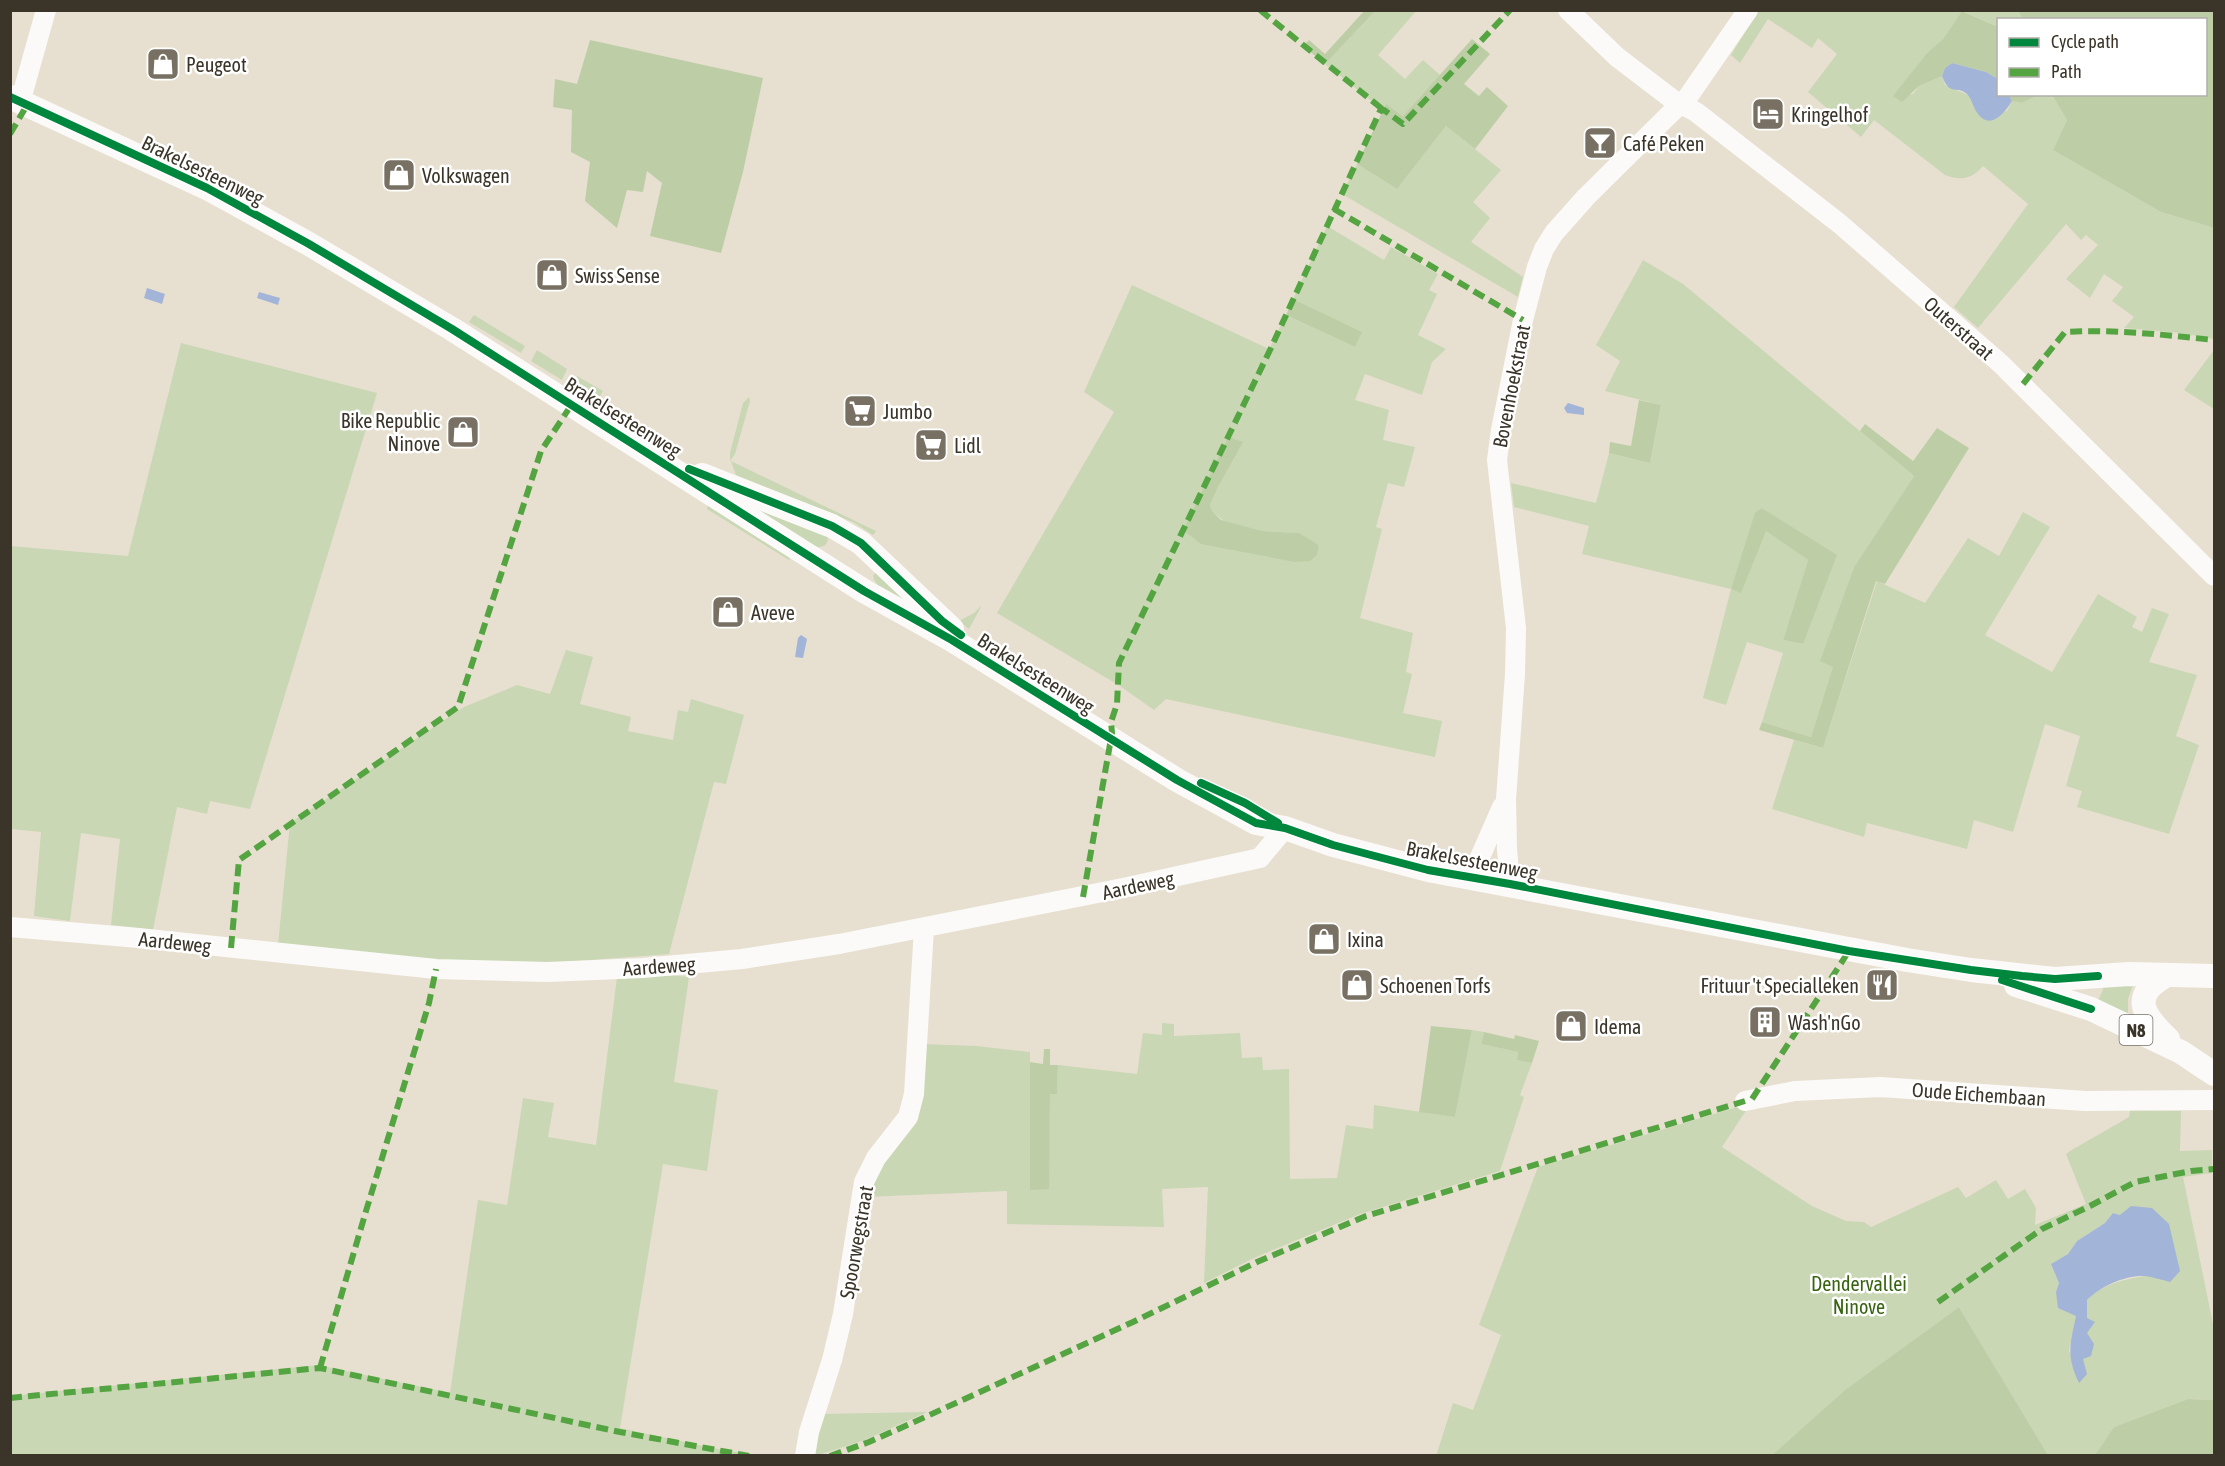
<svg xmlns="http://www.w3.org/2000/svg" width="2225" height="1466" viewBox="0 0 2225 1466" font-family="'Asap Condensed',sans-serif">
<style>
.green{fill:#c9d7b4;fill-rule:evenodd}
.forest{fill:#bdcea6}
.water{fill:#a2b4d7}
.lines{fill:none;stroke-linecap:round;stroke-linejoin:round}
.minor{stroke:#fbfaf8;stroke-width:20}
.major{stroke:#fbfaf8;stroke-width:24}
.quiet{stroke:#54a542;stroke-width:6;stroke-dasharray:12 6;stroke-linecap:butt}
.cycleway-casing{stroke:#fff;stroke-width:11}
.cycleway{stroke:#00873e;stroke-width:8}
.labels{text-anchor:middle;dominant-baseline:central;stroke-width:5;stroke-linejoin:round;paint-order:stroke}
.shield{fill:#fff;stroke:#757169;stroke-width:1.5}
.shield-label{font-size:18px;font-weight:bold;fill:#3a3429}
.poi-label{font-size:20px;fill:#3a3429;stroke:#fff;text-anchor:start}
.street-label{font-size:20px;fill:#3a3429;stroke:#fff}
.park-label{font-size:20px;fill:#386412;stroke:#fff}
</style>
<rect width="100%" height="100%" fill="#e7e0d0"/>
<g class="green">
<path d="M1375,11h41l-38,44 27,24 18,-19 17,15 -37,41 -17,-12 -3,6 -58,-46z"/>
<path d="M1758,11h204l-19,28 -16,14 -33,43 19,-2 6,-8 23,-10 3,9 23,10 10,19 29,-3 5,-10 10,2 16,-8h14l15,25 -14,30 108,62 53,16v111l-33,-6 -57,-5 10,-11 -22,-16 11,-14 -19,-13 -14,24 -24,-19 32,-34 -12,-10 -5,5 -15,-16 -88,104 -24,-21 74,-103 -45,-38c-11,13 -21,15 -38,9l-71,-55 -13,17 -53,-45 29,-38 -19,-16 -6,10 -44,-29 -28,44 -9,-8z"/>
<path d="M1963,11h55l6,8 -26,1v7z"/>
<path d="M1446,126l55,44 -28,32 17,16 -19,24 52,35 -5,20 -176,-103 15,-30 40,25z"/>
<path d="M1327,226l57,34 7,-13 47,27 -9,16 8,4 -19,41 28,14 -14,13 -10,33 -57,-21 -10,26 34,10 -6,30 32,7 -11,40 -16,-4 -12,44 6,2 -22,89 53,15 -7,39 6,2 -9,39 39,8 -7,36 -269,-58 -12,11 -34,-24 -123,-73 117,-201 -30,-20 48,-107 137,64 17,-34 69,32 6,-15 -68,-33zM1228,437l-9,48 -9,20 3,7 11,9 39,10 36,2 20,15 -2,7 -134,-25z"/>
<path d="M1643,260l40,24 231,192 -60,91 -33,93 13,6 -23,71 -49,-15 21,-69 -36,-11 -21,63 -23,-7 28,-109 -149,-35 7,-28 -75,-19 -3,-24 85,20 13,-50 41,10 11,-58 -56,-14 15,-30 -24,-16zM1762,508l74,47 -34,89 -19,-4 25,-80 -43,-30 -24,62 -10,-3z"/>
<path d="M474,315l51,31 -4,7 -52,-31z"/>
<path d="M181,343l196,50 -127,416 -40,-8 -3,13 -30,-7 -24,123 -42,-5 9,-86 -39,-6 -11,88 -36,-5 7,-84 -30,-3 -1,-283 118,10z"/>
<path d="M537,350l30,19 -5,11 -31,-19z"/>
<path d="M2214,350v59l-30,-19z"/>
<path d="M577,376l26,15 -6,10 -26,-15z"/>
<path d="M749,397l1,4 -15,53 -5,7v-8l13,-50z"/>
<path d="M731,461l145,70 -3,4 -20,-13 -117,-47z"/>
<path d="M729,491l98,42c3,11 -2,15 -13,14z"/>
<path d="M708,504l84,51 -3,5 -82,-51z"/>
<path d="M2023,512l27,15 -65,108 67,37 46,-78 39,23 -5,10 10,5 10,-24 17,6 -20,48 48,13 -21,61 23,9 -30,89 -92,-27 5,-16 -16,-5 14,-50 -35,-12 -32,108 -39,-12 -7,29 -100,-26 -3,14 -92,-28 22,-69 29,8 54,-167 48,22 43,-65 31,18z"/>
<path d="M877,571l58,52c-17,-10 -58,-28 -62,-47z"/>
<path d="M982,605l-13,24 -10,-8 15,-8z"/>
<path d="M566,650l27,7 -13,47 51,13 -3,14 45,9 5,-30 10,2 3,-13 53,16 -18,69 -12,-2 -45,172 -105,8 -131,-1 -155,-16 12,-122 174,-116 53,-22 33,9z"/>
<path d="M666,975l23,2 -15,105 44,8 -11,81 -44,-7 -43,264 102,22 37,5 -748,1v-60l307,-31 132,28 28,-193 29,5 16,-107 31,5 -6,34 48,8 21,-168z"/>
<path d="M2104,978l31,1 -7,20v16l-32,-10 7,-15z"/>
<path d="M1162,1023l12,1v12l66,-3 2,25 20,-1 1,13 26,-1 1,110 47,-1 9,-53 27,4 1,-24 81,12 17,-87 12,2 -3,12 37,8 -1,8 15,3 -12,32 4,2 -24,74 -140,43 -106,44 -50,25 4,-96 -46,2 2,38 -157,-3v-33l-141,6 3,-16 27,-39 27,-98 54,2 53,6v137h18l2,-95h7l1,-29 79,9 6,-41 19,2z"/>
<path d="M1751,1103l-29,44 90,59 34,15 18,1 7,5 87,-40 8,11 30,-18 12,19 17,-10 11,19 -1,17 51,-21 -20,-50 4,-3 59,-34 1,-7 51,1 -1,40 32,-1v23l-29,4 31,152v71l-26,-1 -74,28 -19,28h-47l-89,-148 -113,82 -74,66 -336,1 17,-53 20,7 28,-75 -22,-10 59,-158zM2113,1213l7,2 25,61c-23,4 -42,8 -58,24v33l-4,25h-11l-3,-8 7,-34 -20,-24 3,-9 -8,-19 17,-10 9,-13 28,-18z"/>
<path d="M927,1412l-62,28 -47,15 -5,-2 6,-39z"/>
</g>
<g class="forest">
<path d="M1365,10l10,1 -50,53 -22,-18 6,-6 16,14z"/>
<path d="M1962,11l36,16v52l-12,-7 -34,-9 -7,5 -3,8 -23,10 -17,16 -9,-6 34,-43 16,-14z"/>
<path d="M2018,11h196v217l-53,-16 -108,-62 14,-30 -15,-25 154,-1v-74h-182z"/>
<path d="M1472,39l18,15 -26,30 15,12 8,-9 21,19 -33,43 -29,-23 -49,63 -40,-25 29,-60 17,12z"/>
<path d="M590,40l173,38 -20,94 -22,81 -71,-17 12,-53 -15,-12 -4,21 -16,-2 -10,38 -32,-27 5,-39 -19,-10 1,-42 -19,-3 2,-28 22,5z"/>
<path d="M2009,95h29l-16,8 -10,-2z"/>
<path d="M1293,299l69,33 -7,15 -69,-32z"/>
<path d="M1639,400l22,5 -11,58 -41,-10 1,-11 21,4z"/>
<path d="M1865,424l48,37 24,-33 32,20 -84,136 -9,-3 -53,167 -64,-18 3,-8 49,15 22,-70 -13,-6 34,-94 60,-91 -54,-45z"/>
<path d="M1228,437l15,5 -24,43 -9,20 3,7 8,8 42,11 36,2 18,11 2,4 -2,7 -7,6 -15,1 -94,-18 -18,-14z"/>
<path d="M1762,508l75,47 -34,89 -20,-4 25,-80 -42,-29 -25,62 -10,-4 24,-76z"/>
<path d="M1431,1026l41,4 -17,87 -36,-5z"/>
<path d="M1484,1032l30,7 1,-4 24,6 -7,22 -15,-3 1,-8 -37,-8z"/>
<path d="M1044,1049h6v16h8l-1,29h-7l-1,95 -19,1v-128l13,2z"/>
<path d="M1959,1307l89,148h-276l74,-66z"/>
<path d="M2188,1399l26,1v55h-119l19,-28z"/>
</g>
<g class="water">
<path d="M1952,63l34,9 12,7v15l11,1 3,6c-8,13 -23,31 -36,10 -3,-5 -5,-13 -9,-17 -10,-9 -17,3 -25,-18l3,-8z"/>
<path d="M147,288l18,6 -3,10 -18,-6z"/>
<path d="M259,292l21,6 -2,7 -21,-7z"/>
<path d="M1568,403l16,5v7l-17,-2 -3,-5z"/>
<path d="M801,635l6,4 -4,19 -8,-1 3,-19z"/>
<path d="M2131,1206l21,2 17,16 11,47 -10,11c-8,-2 -17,-5 -25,-6 -20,-1 -44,10 -58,24v18l8,4 -8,11 7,11 -3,12 -8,3 4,15 -8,9c-13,-27 -9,-39 -3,-67l-18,-8 -2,-16 3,-9 -8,-19 17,-10 9,-13 28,-18 8,-10 7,2z"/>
</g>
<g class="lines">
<g class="minor">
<path d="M1568,10l49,47 55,42 24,13 144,112 161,140 213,212"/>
<path d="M23,92l23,-82"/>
<path d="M1470,877l7,-13 25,-57"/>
<path d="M1510,884l-3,-35 -1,-50 9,-125 1,-46 -19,-168 4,-30 22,-110 14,-53 7,-18 10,-16 32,-36 89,-88 8,-5 65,-94"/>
<path d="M10,927l129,11 297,31 111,3 96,-4 99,-9 97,-15 284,-56 137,-30 25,-30"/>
<path d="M1745,1101l50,-10 85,-4 205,14 129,-1"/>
<path d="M805,1456l4,-24 23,-72 11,-46 21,-132 12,-24 32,-41 6,-23 10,-166"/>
</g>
<g class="major">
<path d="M10,97l197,91 102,56 143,85 412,262 88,49 225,140 79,43 29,5 48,17 95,25 479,90 64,10 84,9 74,-5 85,2"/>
<path d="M702,475l130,51 29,17 91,86"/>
<path d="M2167,975c-38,21 -24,40 1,64"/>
<path d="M2016,985l75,24 90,43 33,22"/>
</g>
<g class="quiet">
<path d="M1260,10l121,98 -1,3"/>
<path d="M10,134l17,-29"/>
<path d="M1334,209l189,111"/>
<path d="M2023,384l42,-52c50,-3 100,3 149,8"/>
<path d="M1083,897l29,-164 -1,-11 6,-18 2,-41 151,-313 110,-239 4,-1 19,14 107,-114"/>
<path d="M231,948l8,-88 219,-153 83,-256 31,-47"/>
<path d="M1752,1099l97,-148"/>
<path d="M1938,1302l104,-73 48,-23 45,-24 56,-11 23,-2"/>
<path d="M320,1368l46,-157 63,-208 7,-34"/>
<path d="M10,1398l310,-30 300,64 129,24"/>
<path d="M830,1456l39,-14 43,-19 221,-101 124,-60 109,-46 379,-115"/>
</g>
<g class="cycleway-casing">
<g id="cycleway">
<path d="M10,97l197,91 102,56 143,85 412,262 88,49 225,140 79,43 29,5 48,17 95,25 82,14 339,67 122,19 51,6 33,3 43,-3"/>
<path d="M689,469l143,57 29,17 81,78 19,14"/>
<path d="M1201,783l44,20 33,20"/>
<path d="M2002,980l89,29"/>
</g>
</g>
<use href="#cycleway" class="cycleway"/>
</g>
<defs>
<g id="shop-square" transform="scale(1.725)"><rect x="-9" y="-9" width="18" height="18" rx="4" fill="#777063" stroke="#fff"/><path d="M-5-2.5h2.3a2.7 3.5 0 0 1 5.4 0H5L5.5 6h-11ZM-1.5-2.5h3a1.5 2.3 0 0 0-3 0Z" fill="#fff"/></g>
<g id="hotel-square" transform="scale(1.725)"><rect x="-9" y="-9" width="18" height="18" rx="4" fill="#777063" stroke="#fff"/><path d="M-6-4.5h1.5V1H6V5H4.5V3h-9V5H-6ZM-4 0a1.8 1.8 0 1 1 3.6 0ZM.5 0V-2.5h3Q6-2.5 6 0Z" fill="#fff"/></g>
<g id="bar-square" transform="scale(1.725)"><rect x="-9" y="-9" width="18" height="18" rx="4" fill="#777063" stroke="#fff"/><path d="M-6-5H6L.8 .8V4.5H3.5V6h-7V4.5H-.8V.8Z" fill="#fff"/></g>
<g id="supermarket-square" transform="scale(1.725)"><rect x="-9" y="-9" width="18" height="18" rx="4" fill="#777063" stroke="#fff"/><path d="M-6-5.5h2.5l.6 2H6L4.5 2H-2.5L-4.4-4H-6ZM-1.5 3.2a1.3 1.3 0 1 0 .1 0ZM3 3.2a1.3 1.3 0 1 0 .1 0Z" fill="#fff"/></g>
<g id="restaurant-square" transform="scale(1.725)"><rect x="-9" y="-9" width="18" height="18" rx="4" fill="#777063" stroke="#fff"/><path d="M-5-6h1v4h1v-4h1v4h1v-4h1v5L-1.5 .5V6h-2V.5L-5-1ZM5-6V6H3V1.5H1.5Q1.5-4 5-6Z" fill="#fff"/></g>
<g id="building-square" transform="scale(1.725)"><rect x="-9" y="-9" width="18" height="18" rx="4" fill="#777063" stroke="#fff"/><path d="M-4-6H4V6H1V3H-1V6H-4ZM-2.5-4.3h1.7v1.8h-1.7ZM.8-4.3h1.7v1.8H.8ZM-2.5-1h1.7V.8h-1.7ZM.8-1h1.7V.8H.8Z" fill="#fff"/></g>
</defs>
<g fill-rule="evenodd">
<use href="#shop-square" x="163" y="64"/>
<use href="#hotel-square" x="1768" y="114"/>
<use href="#bar-square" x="1600" y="143"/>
<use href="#shop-square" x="399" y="175"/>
<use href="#shop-square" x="552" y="275"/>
<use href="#supermarket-square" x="860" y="411"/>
<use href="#shop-square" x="463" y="432"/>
<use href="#supermarket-square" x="931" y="445"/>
<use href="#shop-square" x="728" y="612"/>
<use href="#shop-square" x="1324" y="939"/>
<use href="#shop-square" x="1357" y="985"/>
<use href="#restaurant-square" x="1882" y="985"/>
<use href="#building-square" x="1765" y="1022"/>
<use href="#shop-square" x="1571" y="1026"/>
</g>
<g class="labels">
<rect class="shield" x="2119.5" y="1015" width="33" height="30" rx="4.5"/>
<g class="shield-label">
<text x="2136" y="1030">N8</text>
</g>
<g class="poi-label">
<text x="186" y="64">Peugeot</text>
<text x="1791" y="114">Kringelhof</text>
<text x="1623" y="143">Café Peken</text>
<text x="422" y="175">Volkswagen</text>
<text x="575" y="275">Swiss Sense</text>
<text x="883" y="411">Jumbo</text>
<text x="440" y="420" text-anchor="end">Bike Republic<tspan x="440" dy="23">Ninove</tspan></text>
<text x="954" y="445">Lidl</text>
<text x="751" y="612">Aveve</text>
<text x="1347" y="939">Ixina</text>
<text x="1380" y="985">Schoenen Torfs</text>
<text x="1859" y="985" text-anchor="end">Frituur 't Specialleken</text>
<text x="1788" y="1022">Wash'nGo</text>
<text x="1594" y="1026">Idema</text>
</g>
<g class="street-label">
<text transform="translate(203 170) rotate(26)">Brakelsesteenweg</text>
<text transform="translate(1959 328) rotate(41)">Outerstraat</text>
<text transform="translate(1511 386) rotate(-79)">Bovenhoekstraat</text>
<text transform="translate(623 417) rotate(32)">Brakelsesteenweg</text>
<text transform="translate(1036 673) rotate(32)">Brakelsesteenweg</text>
<text transform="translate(1472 860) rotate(11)">Brakelsesteenweg</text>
<text transform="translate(1138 885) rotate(-12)">Aardeweg</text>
<text transform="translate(175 942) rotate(6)">Aardeweg</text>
<text transform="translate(659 966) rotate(-4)">Aardeweg</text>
<text transform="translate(1979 1094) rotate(4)">Oude Eichembaan</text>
<text transform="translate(856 1242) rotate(-80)">Spoorwegstraat</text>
</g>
<g class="park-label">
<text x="1859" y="1283">Dendervallei<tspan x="1859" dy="23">Ninove</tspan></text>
</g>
</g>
<rect width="2225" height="1466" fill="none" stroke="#3a3429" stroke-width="24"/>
<rect x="1997" y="18" width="210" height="78" fill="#ffffff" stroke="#b0aea9" stroke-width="1.5"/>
<rect x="2009" y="38" width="30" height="9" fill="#00873e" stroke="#b0aea9" stroke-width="1.5"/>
<text x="2051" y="48" font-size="18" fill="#3a3429">Cycle path</text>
<rect x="2009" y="68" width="30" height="9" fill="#54a542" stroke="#b0aea9" stroke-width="1.5"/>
<text x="2051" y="78" font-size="18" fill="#3a3429">Path</text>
</svg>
